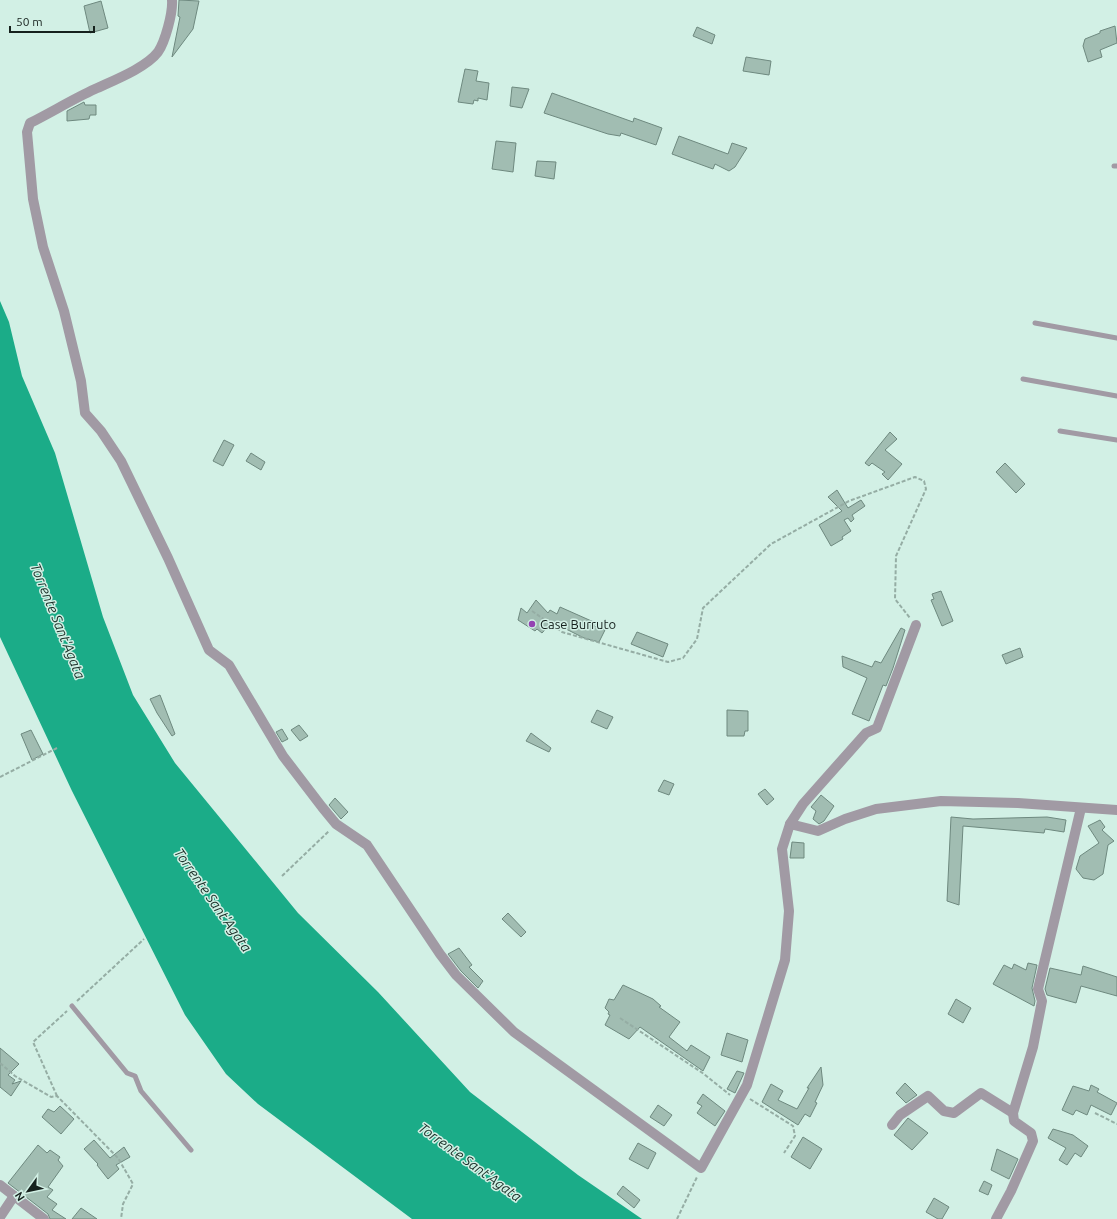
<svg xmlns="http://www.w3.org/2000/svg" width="1117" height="1219" viewBox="0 0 1117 1219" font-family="Ubuntu,sans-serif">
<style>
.water{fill:#1bac88}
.building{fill:#a1bdb2;stroke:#6e897f}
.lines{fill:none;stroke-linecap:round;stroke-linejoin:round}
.path{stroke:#95ada4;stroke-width:2;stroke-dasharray:4 2;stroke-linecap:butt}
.lane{stroke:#a19aa4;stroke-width:5}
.street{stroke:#a19aa4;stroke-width:10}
.poi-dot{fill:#9443b2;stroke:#d2f0e5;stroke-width:1.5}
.labels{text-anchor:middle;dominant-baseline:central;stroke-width:3;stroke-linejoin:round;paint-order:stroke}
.poi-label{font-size:13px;fill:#16211d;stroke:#d2f0e5;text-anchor:start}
.water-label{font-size:14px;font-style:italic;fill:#1a3028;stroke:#d2f0e5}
</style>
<rect width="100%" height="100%" fill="#d2f0e5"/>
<path class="water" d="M0,301l9,21 13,54 33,77 48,164 30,78 42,68 123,150 80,79 92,100 108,83 64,44h-230l-154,-115 -32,-30 -41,-59 -113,-224 -72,-154z"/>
<g class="building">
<path d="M179,0l20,1 -6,28 -21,28 8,-40 -2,-1z"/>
<path d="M101,1l7,27 -18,5 -6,-27z"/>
<path d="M1115,26l2,17 -17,7 2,7 -14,5 -5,-16 2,-7 15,-6v-2z"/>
<path d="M697,27l18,8 -3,9 -19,-8z"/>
<path d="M746,57l25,4 -2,14 -26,-4z"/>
<path d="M465,69l13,2 -2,10 13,2 -2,17 -9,-2v3l-4,-1 -1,4 -15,-2z"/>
<path d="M512,87l17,2 -7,19 -12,-2z"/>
<path d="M552,93l81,29 1,-4 28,10 -6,17 -35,-12 -1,3 -12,-2 -64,-21z"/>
<path d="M84,102l1,3h11v10h-6l-1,4 -22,2v-10z"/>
<path d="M679,136l49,18 4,-11 15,5 -12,19 -6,4 -14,-7 -2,5 -41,-15z"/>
<path d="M496,141l20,2 -3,29 -21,-3z"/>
<path d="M537,161l19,1 -2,17 -19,-3z"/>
<path d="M890,432l7,7 -12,11 17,14 -14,16 -6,-6 3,-2 -13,-9 -3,3 -4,-3z"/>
<path d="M224,440l10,5 -11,21 -10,-5z"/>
<path d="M251,453l14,9 -4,8 -15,-9z"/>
<path d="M1005,463l20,21 -9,9 -20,-21z"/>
<path d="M837,490l11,18 13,-8 4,6 -13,9 2,4 -3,3 -3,-4 -4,2 7,11 -9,6 1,2 -12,7 -12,-21 23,-14 -14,-14z"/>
<path d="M941,591l12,30 -11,5 -11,-26 3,-1 -2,-5z"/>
<path d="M536,600l12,13 2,-3 7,4 3,-7 36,16 -2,3 11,4 -6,12 -15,-4 -32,-16 -10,11 -5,-4 -2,2 -17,-11 3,-12 6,5z"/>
<path d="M901,628l4,2 -12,38 -7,18 -3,-1 -14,36 -17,-7 15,-36 -24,-11 -1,-11 30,11 3,-6 6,2z"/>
<path d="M637,632l31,12 -5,13 -32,-13z"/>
<path d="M1020,648l3,9 -17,7 -4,-9z"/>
<path d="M160,695l15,39 -3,2 -15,-23 -7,-14z"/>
<path d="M597,710l16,7 -6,12 -16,-7z"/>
<path d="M727,710l21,1v20h-3l-1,5h-17z"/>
<path d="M299,725l9,11 -8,5 -9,-11z"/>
<path d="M282,729l6,10 -6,3 -6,-10z"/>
<path d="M31,730l12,24 -11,6 -11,-26z"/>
<path d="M531,733l20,15 -2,4 -23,-11z"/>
<path d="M664,780l10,4 -5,11 -11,-4z"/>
<path d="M765,789l9,10 -7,6 -9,-11z"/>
<path d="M821,795l13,11 -10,15 -5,3 -6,-5 3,-8 -5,-4z"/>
<path d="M335,798l13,14 -7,7 -12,-14z"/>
<path d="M951,817l22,2 74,-2 19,3 -2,12 -19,-3 -1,4 -81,-7 -4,79 -12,-4z"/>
<path d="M1100,820l5,7 -3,3 12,11 -6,4 -5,29 -9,6 -11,-2 -7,-9 4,-13 19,-13 -11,-17z"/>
<path d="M792,842l12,1v15h-14z"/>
<path d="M508,913l18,19 -5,5 -19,-18z"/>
<path d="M459,948l13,17 -3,2 14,14 -5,7 -17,-17 -13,-17z"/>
<path d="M1028,963l9,2 -5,23 3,13 -1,5 -41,-22 11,-19 8,4 2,-5 12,6z"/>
<path d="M1083,966l34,11v19l-36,-10 -5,17 -29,-8 -2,-6 5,-21 31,7z"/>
<path d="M623,985l30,14 8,7 -2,1 21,15 -11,15 18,14 4,-6 19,12 -7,14 -63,-44 -11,12 -24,-14 5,-10 -2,-1 1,-2 -4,-4 4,-9 5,1z"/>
<path d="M956,999l15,9 -8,15 -15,-9z"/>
<path d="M727,1033l21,7 -6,22 -21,-7z"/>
<path d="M0,1048l19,16 -11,11 7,5 -3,4 9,-3 -10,15 -11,-9z"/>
<path d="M821,1067l2,18 -8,17 2,1 -7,14 -5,-3 -7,11 -36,-23 9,-18 12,7 -5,9 19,9 12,-21h-2z"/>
<path d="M737,1071l7,2 -9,20 -8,-4z"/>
<path d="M905,1083l12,12 -11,8 -10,-10z"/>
<path d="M1091,1085l8,4 -2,3 20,11 -6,12 -20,-10 -4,10 -11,-5 -3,5 -11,-5 11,-24 16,5z"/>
<path d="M703,1094l22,17 -10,15 -18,-13 5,-7 -5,-3z"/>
<path d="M658,1105l14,10 -8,11 -14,-9z"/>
<path d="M60,1106l14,13 -13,15 -19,-17 6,-8 6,3z"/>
<path d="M908,1118l20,15 -16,17 -18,-15z"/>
<path d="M1053,1129l20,6 15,11 -7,11 -6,-4 -8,12 -8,-5 7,-12 -18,-10z"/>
<path d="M803,1137l19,12 -12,20 -19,-12z"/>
<path d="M94,1140l16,18 14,-11 6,10 -14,8 3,4 -11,10 -11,-14 1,-1 -14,-15z"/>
<path d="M638,1143l18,10 -8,16 -19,-10z"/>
<path d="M38,1145l9,8 3,-3 10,7 -2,3 5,6 -15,21 5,3 -6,7 10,7 -5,6 14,9h-16l-2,-5 -40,-31z"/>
<path d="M997,1149l21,10 -9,20 -18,-9z"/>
<path d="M984,1181l8,4 -4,10 -9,-4z"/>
<path d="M623,1186l17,14 -6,8 -17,-14z"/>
<path d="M934,1198l15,9 -7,12h-4l-12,-7z"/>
<path d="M81,1208l16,11h-25z"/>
</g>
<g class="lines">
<g class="path">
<path d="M532,611l30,21 106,30 15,-4 14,-19 6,-31 68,-64 78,-43 66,-24 9,4 2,8 -30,67 -1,43 15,19"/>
<path d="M0,777l57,-29"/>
<path d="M282,876l47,-45"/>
<path d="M77,1001l67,-62"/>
<path d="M620,1018l84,56 26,21"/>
<path d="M0,1063l15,13 36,21 6,-1 61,62 15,26 -10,20 -2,15"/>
<path d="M57,1096l-24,-54 34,-31"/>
<path d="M750,1099l43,27 2,10 -11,17"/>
<path d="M1095,1113l22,11"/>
<path d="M677,1219l20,-42"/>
</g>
<g class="lane">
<path d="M1114,166h3"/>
<path d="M1035,323l82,15"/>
<path d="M1023,379l94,17"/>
<path d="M1060,431l57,9"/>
<path d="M72,1006l55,67 8,3 6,15 50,59"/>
</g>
<g class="street">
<path d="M172,0c1,13 -7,42 -14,52 -12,16 -46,29 -63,37 -22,10 -43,23 -65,34l-3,9 6,67 10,48 21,64 17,70 4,32 16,18 20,30 47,97 41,92 20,15 54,91 39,51 14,17 31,21 73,109 16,21 58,57 187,136 46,-83 38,-125 4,-49 -7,-62 8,-25 28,7 27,-12 31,-10 65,-8 77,2 99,7"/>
<path d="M790,824l13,-20 63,-71 11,-5 39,-103"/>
<path d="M892,1125l8,-10 28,-19 16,15 10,2 27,-20 32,20"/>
<path d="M0,1185l44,34"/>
<path d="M0,1217l14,-21"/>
<path d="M996,1219l15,-28 22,-50 -2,-8 -17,-12 -1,-8 20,-66 9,-46 -4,-12 43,-181"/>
</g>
</g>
<circle class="poi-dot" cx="532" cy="624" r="4"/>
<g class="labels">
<g class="poi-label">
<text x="540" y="624">Case Burruto</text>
</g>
<g class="water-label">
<text transform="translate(58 621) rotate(68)">Torrente Sant'Agata</text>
<text transform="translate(213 900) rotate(55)">Torrente Sant'Agata</text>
<text transform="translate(470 1162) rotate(36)">Torrente Sant'Agata</text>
</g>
</g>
<g transform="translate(28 1191) rotate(237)" stroke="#d2f0e5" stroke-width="3" paint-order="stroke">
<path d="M0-3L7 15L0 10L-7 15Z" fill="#16211d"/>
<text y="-6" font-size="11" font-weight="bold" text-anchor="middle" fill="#16211d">N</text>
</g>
<path d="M10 26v6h84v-6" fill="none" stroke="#16211d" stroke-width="2"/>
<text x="16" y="26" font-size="12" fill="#16211d" stroke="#d2f0e5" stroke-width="3" paint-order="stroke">50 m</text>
</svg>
